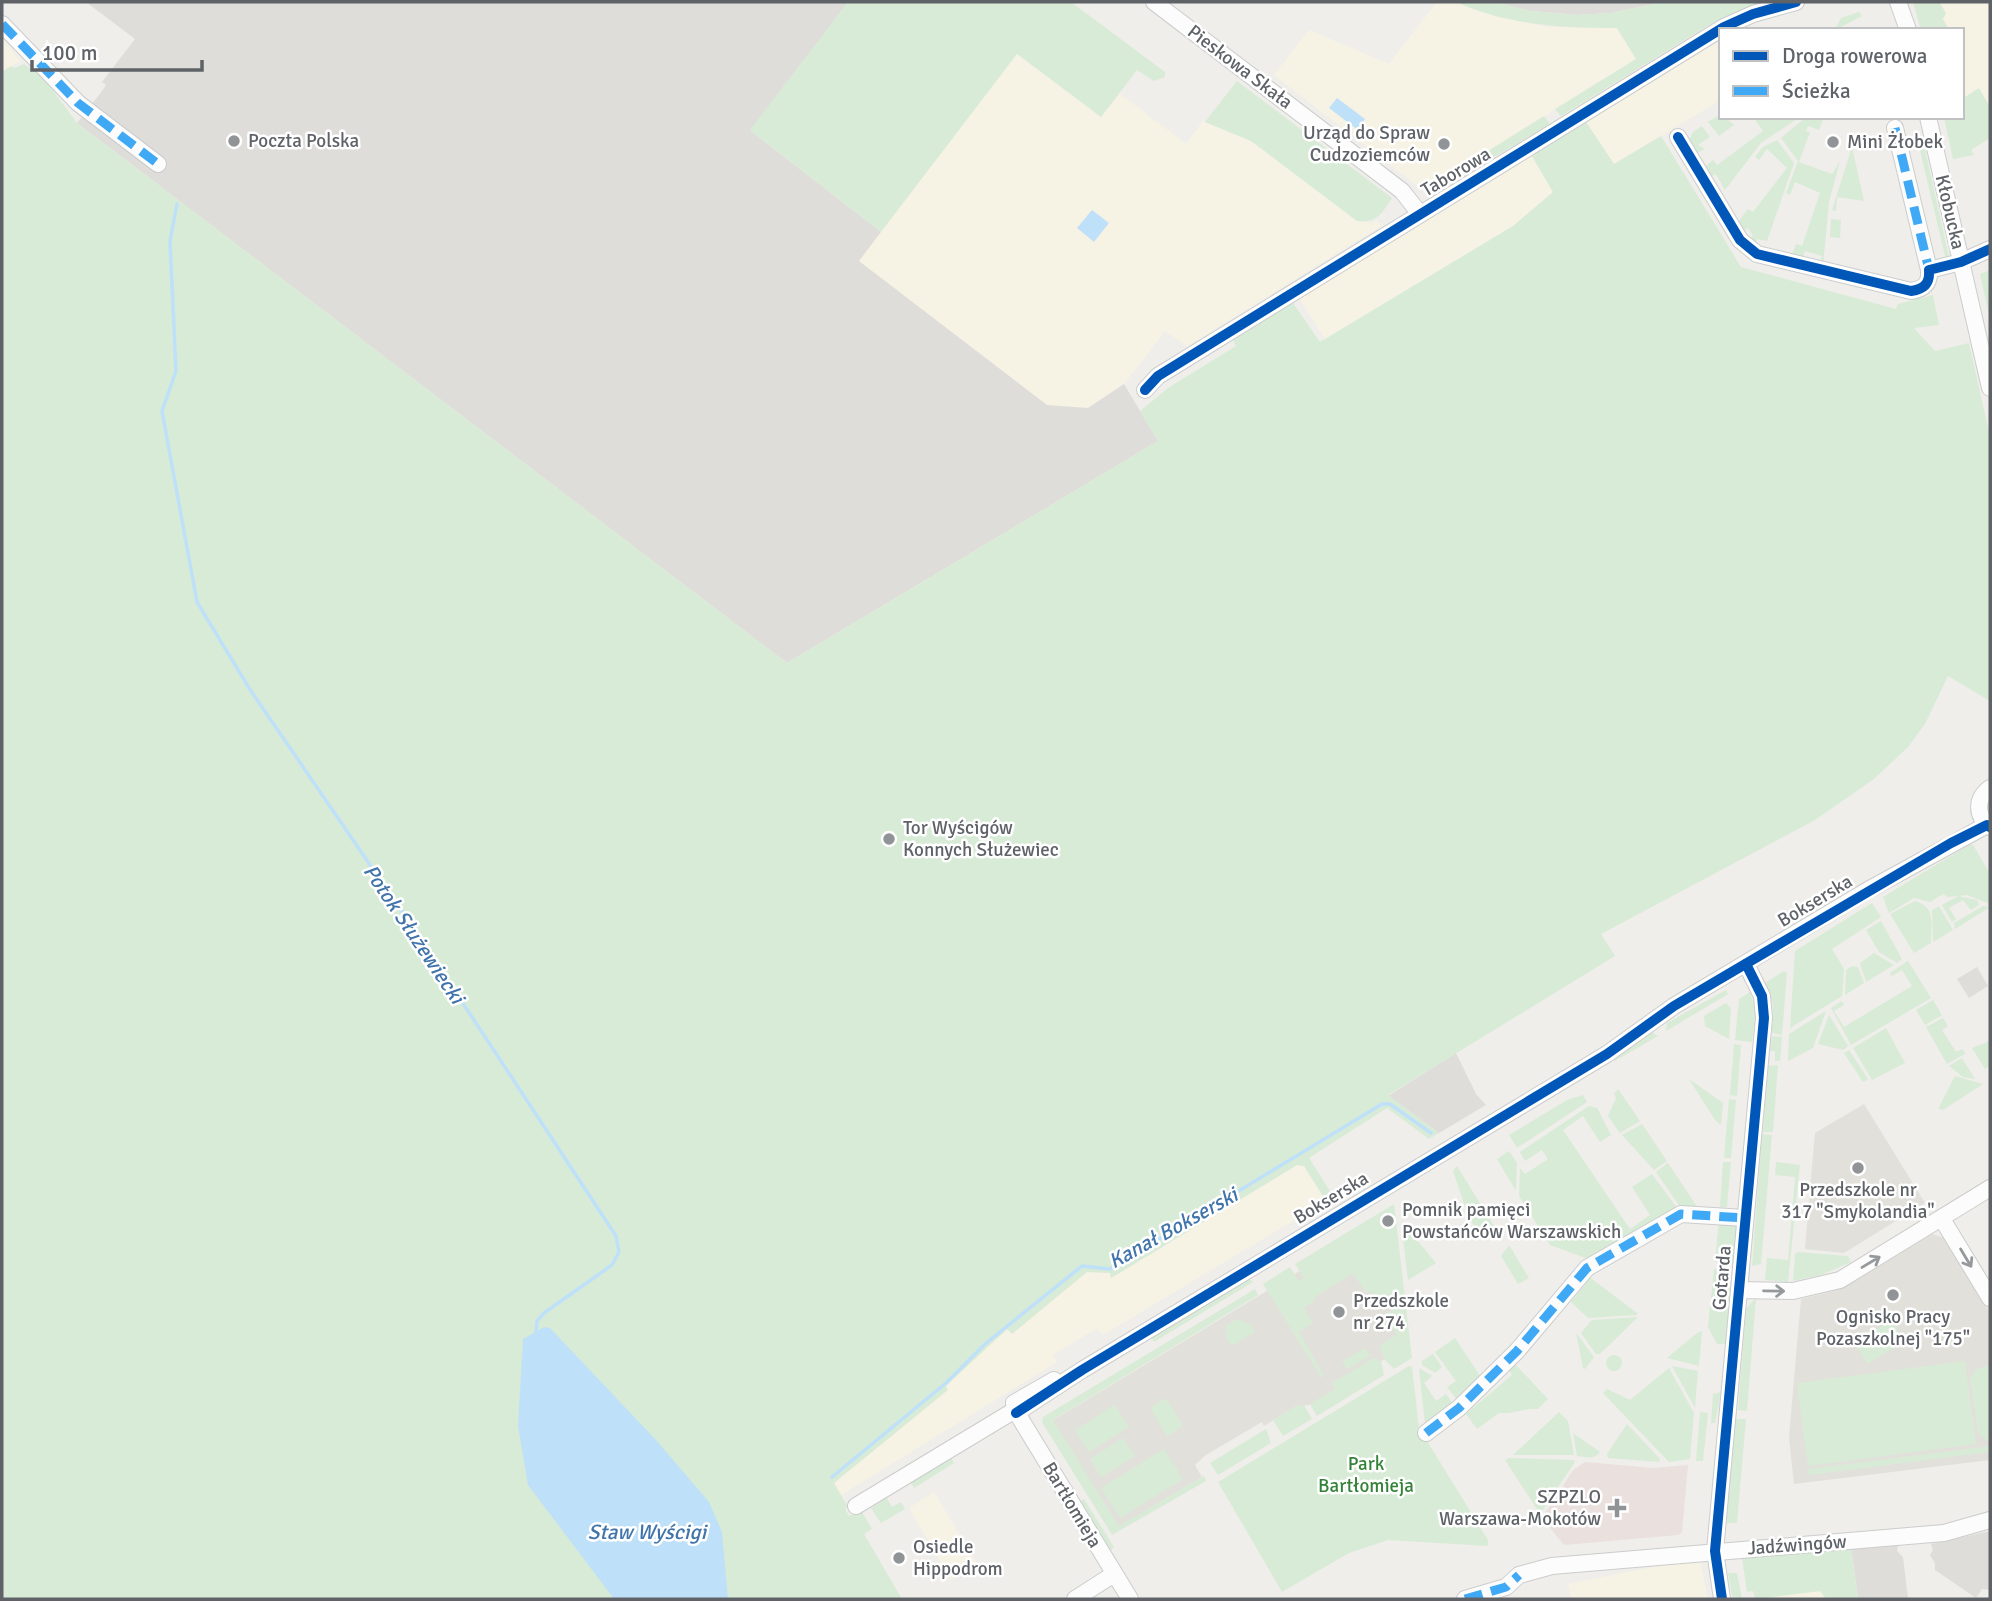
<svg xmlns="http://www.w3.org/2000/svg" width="1992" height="1601" viewBox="0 0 1992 1601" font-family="Signika,sans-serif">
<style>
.commercial{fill:#f7f3e4}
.industrial{fill:#dfddda}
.education{fill:#e2e0da}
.medical{fill:#eae0de}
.green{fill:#d8ebd6}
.water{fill:#bfe0f9}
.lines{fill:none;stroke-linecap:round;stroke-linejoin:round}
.stream{stroke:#bfe0f9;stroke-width:3.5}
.minor-casing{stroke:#cbcccc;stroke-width:18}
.minor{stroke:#fdfcfc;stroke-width:16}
.quiet{stroke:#3fa9f5;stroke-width:9;stroke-dasharray:18 9;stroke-linecap:butt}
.cycleway-casing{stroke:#fff;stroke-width:15}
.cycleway{stroke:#0057b8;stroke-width:10}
.oneway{stroke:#96999c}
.poi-dot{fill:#919496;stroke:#fff;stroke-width:2.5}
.labels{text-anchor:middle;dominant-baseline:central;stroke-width:5;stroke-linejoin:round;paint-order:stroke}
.street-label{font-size:19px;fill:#5f6368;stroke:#fff}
.poi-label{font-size:19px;fill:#5f6368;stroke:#fff;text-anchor:start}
.park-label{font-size:19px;fill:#348238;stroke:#fff}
.water-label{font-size:21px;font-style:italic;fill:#4174aa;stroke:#fff}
</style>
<rect width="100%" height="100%" fill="#efeeea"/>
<g class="commercial">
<path d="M1437,2h19l36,13 55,12 69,1 20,31 -212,132 -150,-116 35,-45 80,34z"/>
<path d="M1933,2h57v136l-28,-21v-87h-21z"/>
<path d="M2,38l18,23 -18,11z"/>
<path d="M1721,40v60l-107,64 -28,-42z"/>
<path d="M1017,53l84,64 19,-23 66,50 17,-23 48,20 106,80 15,2 5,-3 4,6 -194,120 -22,-15 -41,53 -36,24 -41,-2 -189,-145z"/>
<path d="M1532,156l21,36 -40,34 -188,113 -26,-41z"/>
<path d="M1297,1165l7,1 22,35 -223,134 -6,-7 -44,27 4,7 -216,133 -7,-12 114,-94 -3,-3 63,-57 4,4 75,-61 23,1 2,5z"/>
<path d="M934,1492l43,72 -26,16 -42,-72z"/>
<path d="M1699,1558l9,41h-136l-4,-15z"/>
<path d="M1820,1591l6,8h-72z"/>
</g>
<g class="industrial">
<path d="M86,2h762l-97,129 130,101 -22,29 188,144 41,3 36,-24 34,57 -371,222 -710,-540 25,-32 4,-6 -4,-3 33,-43z"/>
<path d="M1494,2h169l-52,11 -34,2 -46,-4z"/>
<path d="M1977,967l11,19 -19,12 -12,-19z"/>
<path d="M1456,1053l20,41 10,11 -47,28 -51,-37z"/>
<path d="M1990,1531v59l-8,-1 -6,9 -41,-28v-7l-5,-8 3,-5 -2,-6z"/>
<path d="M1898,1546l-1,5 6,6 5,41 -50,1 -7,-52z"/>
</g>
<g class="education">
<path d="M1864,1104l61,99 -81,50 -39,-4 10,-116z"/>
<path d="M1377,1224l24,125 -92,56 -13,1 -32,20 -2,-4 -56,33 -11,10 7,12 -83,50 -67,-106z"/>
<path d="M1932,1234l13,4 45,74v148l-196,24 -5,-47 12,-138 32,-8 26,-12z"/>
</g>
<path class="medical" d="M1585,1462l68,6 35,-3 -6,67 -4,3 -114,10 -22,-27 31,-48z"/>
<g class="green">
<path d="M848,2h223l94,70v5l-11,4 -17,-11 -36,47 -84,-63 -136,178 -131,-102z"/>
<path d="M1456,2h38l37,9 46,4 34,-2 52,-11h100l-51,21 -151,93 -6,-7 81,-50 -19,-31c-56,0 -109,-3 -161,-26z"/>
<path d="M1913,2h26l7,11 -3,6 6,11h-28z"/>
<path d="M1859,12l3,4 -27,14 6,-12z"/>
<path d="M24,64l19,13 34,46 710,540 371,-222 -18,-30 28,-23 68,-42 -3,-6 60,-37 27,39 193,-116 40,-34 -21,-36 54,-34 28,42 47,-28 80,131 155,42 2,-5 35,-9 6,30 -25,3 21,23 34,-8 21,94v264l-42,-25 -23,48 -17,23 -34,32 -59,41 -214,114 14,22 -227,139 51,38 -10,6 -42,-31 -78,50 24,38 -7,5 -22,-35 -7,-1 -186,113 -1,-5 -23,-1 -75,62 -5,-5 -61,57 2,4 -114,93 14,24 -3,2 4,7 12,-6 11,19 -8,5 38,65h-900v-1527l9,-6 4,2z"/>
<path d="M1237,81l155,117c-11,16 -14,25 -35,23l-106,-80 -46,-19z"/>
<path d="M1979,88l11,19v31l-19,12 3,5 -21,4 -9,-42h18v-18z"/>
<path d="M1721,114l13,11 -15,11 -11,-14z"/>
<path d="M1544,116l6,8 -117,69 -9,-2z"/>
<path d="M1753,117h47l-39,26 -36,47 -9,-16 -7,4 -7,-9 11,-9 4,5 46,-34z"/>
<path d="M1806,117h18l-5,13 -11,-4 -2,5 4,1 -11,30 33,12 8,-13 -11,41 -6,64 -3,-1 2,-9 -17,-5 -3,9 -11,-3 5,-13 6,2 18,-53 -25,-11 -5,13 -4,-2 12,-32 -17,-23z"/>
<path d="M1702,126l8,11 -12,8 7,4 -10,5 -8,-9 6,-13z"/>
<path d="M1777,140l17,23 -27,78 -10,-2 -2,9 -9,-6 7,-6 -5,-8 -8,5 -4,-8 12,-16 5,3 34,-44 -20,-19 -8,11 -4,-3 8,-10z"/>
<path d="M1924,145l25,112 -3,3 -27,-114z"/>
<path d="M1852,147l12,54 -27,-4 -1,14 -4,-1z"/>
<path d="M1831,219l10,1 -1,18 -10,-1z"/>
<path d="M1990,270v49l-10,-45z"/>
<path d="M1969,845h4l17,29v30l-23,-9 -19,2 -5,-3 -13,8 -16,-4 -25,15 -6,-16z"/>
<path d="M1958,896l19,4 2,5 -8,5 -8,-10 -14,8 7,11 -4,3 -10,-17z"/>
<path d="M1915,901c21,6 16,22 16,42l-17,10 -24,-39z"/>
<path d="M1872,903l9,14 -49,32 12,20 -2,27 -52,32 5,-77z"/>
<path d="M1939,906l14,24 -20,12 -1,-32z"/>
<path d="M1983,906l7,1 -35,22 -1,-6z"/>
<path d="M1881,921l21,38 -5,4 -18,-11 -13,-22z"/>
<path d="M1874,953l20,12 -28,17 -6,-19z"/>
<path d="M1908,961l23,37 -80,47 -20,-37 11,-7 2,4 -10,6 10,16 68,-41 -10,-16 -10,6 -2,-3z"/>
<path d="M1852,966l6,1 6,16 -19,12 1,-25z"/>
<path d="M1784,971l3,2 -5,62 -10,-2 1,-30 -8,-20z"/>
<path d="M1726,990l2,4 -62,37 1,-8z"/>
<path d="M1750,992l6,18 -4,32 -17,-2 4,-41z"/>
<path d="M1933,1000l9,15 -17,10 -9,-15z"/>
<path d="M1726,1003l5,5 -2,31 -24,-13 -1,-10z"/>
<path d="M1826,1011l-13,37 -25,13 1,-27z"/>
<path d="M1829,1015l19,31 -5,4 -25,-6z"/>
<path d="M1943,1018l5,8 -6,4 14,22 7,-3 2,5 -18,10 -21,-37z"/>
<path d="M1886,1028l19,35 -33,17 -19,-32z"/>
<path d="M1651,1032l7,4 -43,25 -3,-5z"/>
<path d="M1772,1036l10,1 -2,24h-5v-10h-5z"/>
<path d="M1990,1041v25l-5,3 -13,-21z"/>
<path d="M1734,1044l7,1 -4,51 -7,-1z"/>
<path d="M1849,1050l19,29 -5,3 -19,-29z"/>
<path d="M1962,1058l13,21 -12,-2 -14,-11z"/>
<path d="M1778,1065l-5,67h-10l5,-66z"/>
<path d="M1955,1076l28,8 -40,26 -5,-1z"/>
<path d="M1689,1079l34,24 -2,22 -6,-5z"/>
<path d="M1618,1089l22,32 -20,12 -12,-17 8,-18 -2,-5z"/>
<path d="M1583,1095l4,7 -70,46 -8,-13 58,-35z"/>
<path d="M1729,1099l7,1 -5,58h-7z"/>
<path d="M1589,1106l8,2 14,27 -11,7 -17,-26 -20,14 67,99 20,-14 -18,-28 20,-13 25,34 -89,51 -38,-14 -31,-49 1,-28 5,6 23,-15 -6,-9 -17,11 -5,-9z"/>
<path d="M1642,1124l25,37 -13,9 -32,-35z"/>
<path d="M1762,1134l10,1 -11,129 -9,2z"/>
<path d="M1509,1151l8,12 -1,28 -19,-32z"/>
<path d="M1723,1162h8l-4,45h-7z"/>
<path d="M1776,1162l24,3 -12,117 -23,-2 2,-22 21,2 7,-83 -20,-2z"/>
<path d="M1668,1163l32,48h-17l-27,-39z"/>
<path d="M1457,1166l37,60 -13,8 -12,-15 -16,-48z"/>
<path d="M1394,1204l18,154 -18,11 -10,-10 -4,-14 17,-10 -12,-20 7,-5 -4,-6 -7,4 -10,-17 -5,2 -13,-20 -38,24 1,3 -12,8 9,15 -14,9 24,42 -1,5 -59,-95 27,-17 9,14 5,-3 -9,-14z"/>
<path d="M1401,1221l35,42 -28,17z"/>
<path d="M1719,1221l18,2 -4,41 -18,-2z"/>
<path d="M1509,1245l20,33 -11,6 -17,-28z"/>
<path d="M1798,1252l50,4 3,6 -30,13 -28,6 2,-27z"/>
<path d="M1714,1269l17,2 -5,73h-9l-9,-17z"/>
<path d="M1588,1276l49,37v2l-49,3 -17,-16 14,-17 -4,-4z"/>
<path d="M1247,1277l6,5 -99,60 -4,-7z"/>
<path d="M1255,1289l3,6 -205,125 66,106 85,-50 2,5 -94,54 -70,-113 1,-5z"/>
<path d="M1756,1298l-9,113 -9,-1 8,-101z"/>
<path d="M1638,1317l-38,37h-4l-15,-21 11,-13z"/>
<path d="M1236,1319l14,5 5,8 -23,14 -5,-7 -1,-13z"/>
<path d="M1892,1320l13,21 -37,23 -14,-21z"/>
<path d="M1702,1331l-3,35 -32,-8 30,-25z"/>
<path d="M1576,1333l18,24 -9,12 -2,-1z"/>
<path d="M1455,1338l27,41 -24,22 -11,-14 9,-6 -21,-29z"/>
<path d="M1365,1348l5,8 -23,13 -5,-8z"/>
<path d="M1433,1354l9,13 -7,6 -13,-8v-4z"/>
<circle cx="1614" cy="1363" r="8"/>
<path d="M1374,1358l7,3 3,14 -67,41 -7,-12 25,-15 -3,-6z"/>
<path d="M1965,1361l11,83 -168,22 -11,-83z"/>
<path d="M1511,1364l5,1 32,34 -10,10c-14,-1 -27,6 -39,4l-22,16 -11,-15 46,-39 -5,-8z"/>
<path d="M1409,1366l3,1 7,61 69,112v6l-100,-6 -39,13 -67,39 -64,-110z"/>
<path d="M1672,1366l26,5 -3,37z"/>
<path d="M1990,1366v75h-2l-10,-8 -8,-55 8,-10z"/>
<path d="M1419,1368l13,8 -8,7 12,18 10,-7 7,10 -28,20z"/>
<path d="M1669,1368l25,45 -4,46 -21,3 -66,-69 4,-4 23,11z"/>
<path d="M1721,1392l-6,31h-4l2,-29z"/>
<path d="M1166,1398l17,28 -16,10 -17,-28z"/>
<path d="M1115,1405l14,22 -40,25 -14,-22z"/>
<path d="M1304,1405l8,14 -29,17 -10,-16 23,-14z"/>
<path d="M1559,1412l9,9 6,34h-61z"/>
<path d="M1700,1412l8,1 -5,48h-7z"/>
<path d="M1735,1419h11l-9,104h-11z"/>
<path d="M1627,1424l33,35 -1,3 -51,-4 -1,-4z"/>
<path d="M1266,1429l5,14 -53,32 -8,-12z"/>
<path d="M1573,1433l27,19c-6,8 -14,5 -23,4z"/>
<path d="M1123,1438l12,18 -34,21 -11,-18z"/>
<path d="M1990,1446v6l-181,23 -1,-6z"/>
<path d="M1164,1449l19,30 -63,39 -19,-30z"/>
<path d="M950,1456l4,7 -40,25 -4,-7z"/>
<path d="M1509,1458l65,2 1,2 -35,52 -35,-54z"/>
<path d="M885,1495l7,12 9,-5 4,7 -24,14 -10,-15 10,-6z"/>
<path d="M1084,1499l30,48 -5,5 -31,-49z"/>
<path d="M1851,1547l7,52h-32l-6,-8 -65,8 -2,-8 -6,1 -5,-34z"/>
<path d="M1728,1573h9l5,26 -10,-3z"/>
</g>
<g class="water">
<path d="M1337,98l28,21 -7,11 -29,-22z"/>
<path d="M1092,210l17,13 -15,19 -17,-14z"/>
<path d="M544,1327l6,1 106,112 53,62 13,30 6,67h-114l-86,-114 -10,-59 5,-87z"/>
</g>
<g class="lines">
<g class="stream">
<path d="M177,204l-7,37 6,130 -14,40 35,191 52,86 171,250 196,298 3,16 -7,13 -68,48 -7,8 -1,13"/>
<path d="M832,1477l114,-94 39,-39 97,-78 28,3 272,-165h8l41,29"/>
</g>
<g class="minor-casing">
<g id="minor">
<path d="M1154,2l248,189 18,23"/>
<path d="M1898,2l10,28"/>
<path d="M2,24l76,79 80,61"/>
<path d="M1928,117l62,271"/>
<path d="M1895,128l34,142"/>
<path d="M1678,137l62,103 17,14 154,37c13,-2 19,-7 18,-21l32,-8 29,-13"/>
<path d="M1145,390l13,-14 566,-349 29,-13 43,-12"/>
<path d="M1990,788c-15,11 -14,28 0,39"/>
<path d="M1942,1219l48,79"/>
<path d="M1739,1290l54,1 47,-11 150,-92"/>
<path d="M1015,1410l115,189"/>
<path d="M1016,1413l66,-43 525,-316 67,-48 194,-116 119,-65"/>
<path d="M1426,1433l33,-25 58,-57 70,-83 94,-54 64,4"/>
<path d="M856,1506l159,-96 -1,-7 40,-23"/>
<path d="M1075,1599l39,-25"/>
<path d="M1465,1599l41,-12 13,-12 33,-9 392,-33 46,-13"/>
<path d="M1722,1599l-7,-48 49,-533 -2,-22 -16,-32"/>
</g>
</g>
<use href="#minor" class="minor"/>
<g class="quiet">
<path d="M2,24l76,79 80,61"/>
<path d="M1895,128l34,142"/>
<path d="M1989,383h1"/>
<path d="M1426,1433l33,-25 58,-57 70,-83 94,-54 64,4"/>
<path d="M1465,1599l41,-12 13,-12"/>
</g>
<g class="cycleway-casing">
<g id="cycleway">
<path d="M1678,137l62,103 17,14 154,37c13,-2 19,-7 18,-21l32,-8 29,-13"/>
<path d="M1145,390l13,-14 566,-349 29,-13 43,-12"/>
<path d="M1016,1413l66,-43 525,-316 67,-48 277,-163 36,-18 3,2"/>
<path d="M1722,1599l-7,-48 49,-533 -2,-22 -16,-32"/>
</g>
</g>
<use href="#cycleway" class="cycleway"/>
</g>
<defs><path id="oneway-shaft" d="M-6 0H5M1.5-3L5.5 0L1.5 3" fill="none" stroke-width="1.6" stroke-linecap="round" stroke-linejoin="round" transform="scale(1.75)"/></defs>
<g class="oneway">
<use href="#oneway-shaft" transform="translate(1966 1258) rotate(59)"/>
<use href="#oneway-shaft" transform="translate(1871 1262) rotate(-31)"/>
<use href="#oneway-shaft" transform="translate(1774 1291) rotate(1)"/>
</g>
<g class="poi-dot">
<circle cx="234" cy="141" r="7"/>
<circle cx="1833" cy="142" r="7"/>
<circle cx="1444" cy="144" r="7"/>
<circle cx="889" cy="839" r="7"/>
<circle cx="1858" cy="1168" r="7"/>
<circle cx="1388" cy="1221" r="7"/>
<circle cx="1893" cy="1295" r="7"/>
<circle cx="1339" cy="1312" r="7"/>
<path d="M1613.5 1497.5h7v7h7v7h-7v7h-7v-7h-7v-7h7z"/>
<circle cx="899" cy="1558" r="7"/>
</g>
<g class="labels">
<g class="street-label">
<text transform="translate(1240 67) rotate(37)">Pieskowa Skała</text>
<text transform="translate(1456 172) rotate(-31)">Taborowa</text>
<text transform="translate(1950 212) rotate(77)">Kłobucka</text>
<text transform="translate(1815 901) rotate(-31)">Bokserska</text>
<text transform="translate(1331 1198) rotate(-31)">Bokserska</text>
<text transform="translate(1722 1278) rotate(-85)">Gotarda</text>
<text transform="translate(1072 1505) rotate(59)">Bartłomieja</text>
<text transform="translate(1797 1545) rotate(-4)">Jadźwingów</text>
</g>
<g class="poi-label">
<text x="1430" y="133" text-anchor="end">Urząd do Spraw<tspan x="1430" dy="22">Cudzoziemców</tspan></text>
<text x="248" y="141">Poczta Polska</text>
<text x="1847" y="142">Mini Żłobek</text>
<text x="903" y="828">Tor Wyścigów<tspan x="903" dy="22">Konnych Służewiec</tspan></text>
<text x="1858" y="1190" text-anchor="middle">Przedszkole nr<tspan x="1858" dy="22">317 "Smykolandia"</tspan></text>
<text x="1402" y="1210">Pomnik pamięci<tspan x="1402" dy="22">Powstańców Warszawskich</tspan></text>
<text x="1353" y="1301">Przedszkole<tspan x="1353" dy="22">nr 274</tspan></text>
<text x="1893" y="1317" text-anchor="middle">Ognisko Pracy<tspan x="1893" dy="22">Pozaszkolnej "175"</tspan></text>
<text x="1601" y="1497" text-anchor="end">SZPZLO<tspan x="1601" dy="22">Warszawa-Mokotów</tspan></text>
<text x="913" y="1547">Osiedle<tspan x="913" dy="22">Hippodrom</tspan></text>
</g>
<g class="park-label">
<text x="1366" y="1464">Park<tspan x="1366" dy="22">Bartłomieja</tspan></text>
</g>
<g class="water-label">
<text transform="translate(414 934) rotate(56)">Potok Służewiecki</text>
<text transform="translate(1173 1228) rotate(-29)">Kanał Bokserski</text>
<text x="647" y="1532">Staw Wyścigi</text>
</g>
</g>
<rect width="1992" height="1601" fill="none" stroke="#5f6368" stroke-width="7"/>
<rect x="1719" y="28" width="245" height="91" fill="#ffffff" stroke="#bfc1c3" stroke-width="2"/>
<rect x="1733" y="51" width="35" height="10" fill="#0057b8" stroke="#bfc1c3" stroke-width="2"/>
<text x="1782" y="63" font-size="21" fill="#5f6368">Droga rowerowa</text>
<rect x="1733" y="86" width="35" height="10" fill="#3fa9f5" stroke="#bfc1c3" stroke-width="2"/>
<text x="1782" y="98" font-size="21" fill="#5f6368">Ścieżka</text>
<path d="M32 60v10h170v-10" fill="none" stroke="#5f6368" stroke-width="3.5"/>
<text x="42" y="60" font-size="21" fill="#5f6368" stroke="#ffffff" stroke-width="5" paint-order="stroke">100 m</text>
</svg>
